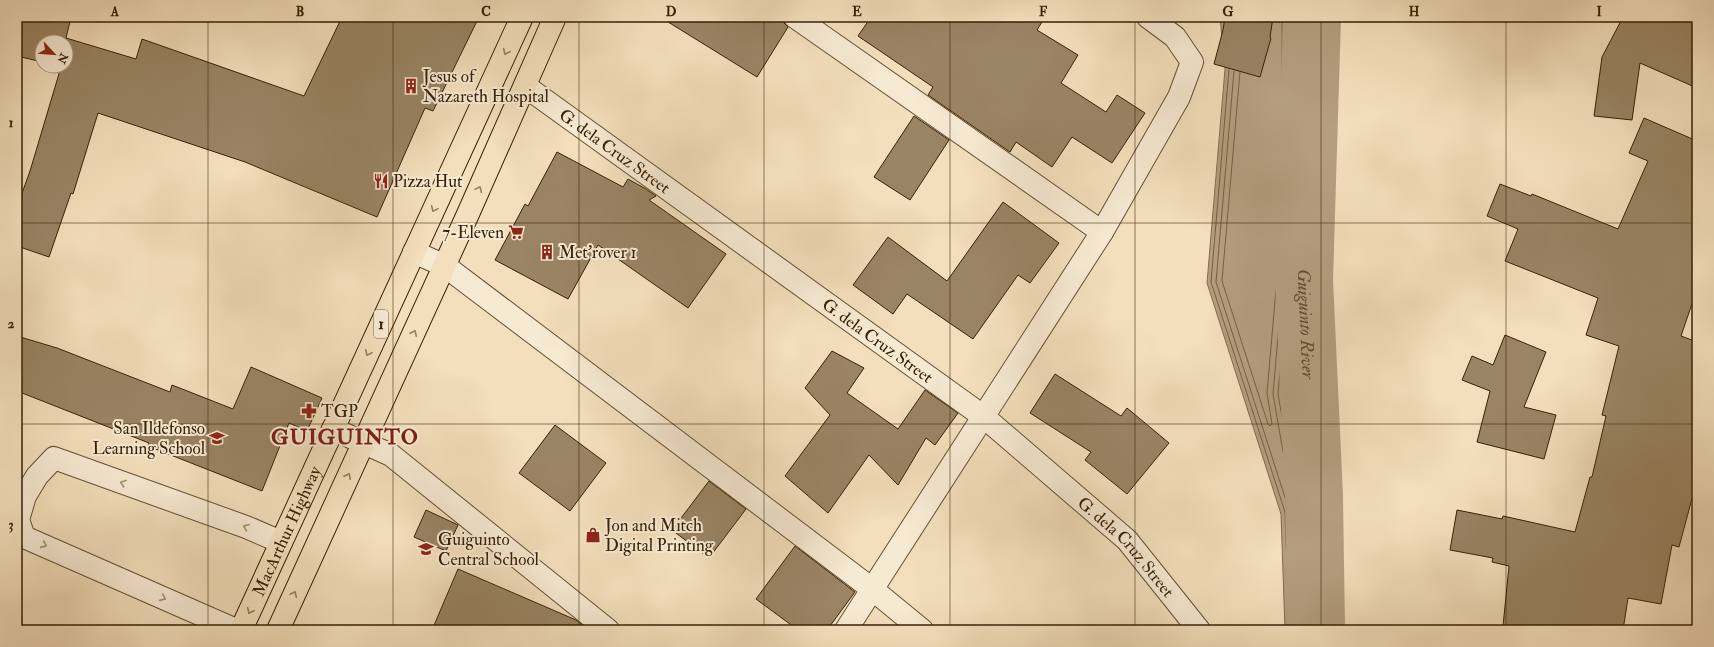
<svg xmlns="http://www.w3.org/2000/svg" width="1714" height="647" viewBox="0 0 1714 647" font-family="'IM FELL Double Pica',serif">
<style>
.water{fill:#b39e7e;stroke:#816c4e}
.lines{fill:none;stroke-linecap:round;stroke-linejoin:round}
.shore{stroke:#756042;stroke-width:1}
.river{stroke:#b39e7e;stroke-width:58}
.building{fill:#998464;stroke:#372105}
.minor-casing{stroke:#665033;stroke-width:24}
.highway-casing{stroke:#372105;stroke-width:24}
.minor{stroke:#f7ead3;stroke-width:22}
.highway{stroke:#f3dfbc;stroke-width:22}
.oneway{stroke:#958060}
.oneway2{stroke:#a19076}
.grid{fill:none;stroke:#372105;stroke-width:1;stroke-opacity:0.55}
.labels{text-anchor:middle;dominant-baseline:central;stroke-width:4;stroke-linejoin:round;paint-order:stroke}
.shield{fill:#f7ead3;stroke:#715d43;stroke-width:1}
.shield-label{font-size:16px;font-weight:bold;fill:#372105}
.poi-label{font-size:17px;fill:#372105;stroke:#f7ead3;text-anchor:start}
.street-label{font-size:17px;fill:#372105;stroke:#f7ead3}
.water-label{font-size:18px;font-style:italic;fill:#624d2f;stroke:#f7ead3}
.district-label{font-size:21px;font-weight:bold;letter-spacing:1px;fill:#7a1f14;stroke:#f7ead3}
.neatline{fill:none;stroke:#372105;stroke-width:1.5}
.grid-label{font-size:13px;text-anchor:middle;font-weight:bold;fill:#372105}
</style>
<rect width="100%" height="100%" fill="#f3dfbc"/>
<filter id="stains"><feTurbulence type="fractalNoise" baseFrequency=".005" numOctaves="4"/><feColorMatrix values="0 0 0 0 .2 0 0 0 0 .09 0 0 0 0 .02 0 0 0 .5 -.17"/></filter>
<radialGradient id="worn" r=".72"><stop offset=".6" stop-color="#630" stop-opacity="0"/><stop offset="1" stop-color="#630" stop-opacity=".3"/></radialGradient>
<path class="water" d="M1220,17h77l1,193 -16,183 41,237h-38l-4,-116 -74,-231 18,-214z"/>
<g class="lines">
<g class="shore">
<path d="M1293,17l1,192 -16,185 41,236"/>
<path d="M1229,69l-18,213 74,230 4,118"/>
<path d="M1234,71l-18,211 73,228 2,1 2,-2 -20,-115 16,-185 -1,-192"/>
<path d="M1240,72l-18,209 46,143 2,2 2,-2 -5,-31 16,-184 -1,-192"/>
<path d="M1294,630l-4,-116 2,-2 2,2 20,116"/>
<path d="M1300,630l-1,-28 2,-2 2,2 5,28"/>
</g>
<path class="river" id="s1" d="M1312,17l-8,263 10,216 2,134"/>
</g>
<g class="building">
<path d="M17,17h54l-5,21 70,21 6,-20 162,57 38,-79h137l-46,94 -8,-3 -48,109 -132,-55 -147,-49 -25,81 -2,-1 -22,64 -32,-11v-39l13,-36 31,-104 -4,-1h9v-24h-24v20l-25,-6z"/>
<path d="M660,17h123l1,6 4,4 -31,50z"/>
<path d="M871,17h174l-8,13 41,25 -17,28 45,29 11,-17 28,18 -33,50 -40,-26 -20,30 -36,-25 -6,10 -82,-57 5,-8 -75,-51z"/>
<path d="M1225,17h48l-3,20 1,1 -11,39 -46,-13 9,-34z"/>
<path d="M1623,17h74v71l-57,-25 -8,57 -38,-4 8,-59z"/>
<path d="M914,116l35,24 -39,60 -36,-23z"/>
<path d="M1644,118l53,23v148l-16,47 16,6v138l-18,67 -7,-2 -11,59 -33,-6 -5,32h-85l-35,-4 6,-60 -17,-4 1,-4 -43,-8 7,-40 45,9 1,-3 72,16 15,-55h2l14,-61 -4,-1 17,-69 -33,-11 12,-37 -93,-37 13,-32 -31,-13 13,-32 31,12 1,-2 86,35 30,-68 -19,-8z"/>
<path d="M557,152l66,35 5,-8 18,10 10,7 -7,4 77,54 -38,54 -90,-63 -30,54 -73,-39 30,-56 3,2z"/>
<path d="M1003,202l56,41 -29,40 -12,-8 -45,64 -66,-45 -14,20 -40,-29 35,-48 59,44z"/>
<path d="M1505,335l41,17 -22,55 32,8 -12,44 -67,-17 13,-51 -28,-11 10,-24 21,9z"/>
<path d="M17,336l40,12 113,44 2,-7 61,24 18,-42 71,31 -15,33 -18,-8 -27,68 -114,-45 1,-3 -132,-52z"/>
<path d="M832,351l32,17 -17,25 51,36 27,-39 33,23 -23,32 -9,-7 -28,47 -29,-30 -41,58 -43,-37 45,-61 -25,-27z"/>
<path d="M1055,374l66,42 6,-8 42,35 -42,51 -42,-34 6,-8 -61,-39z"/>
<path d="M555,425l51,38 -36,48 -51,-38z"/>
<path d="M709,481l37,28 -37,49 -37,-28z"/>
<path d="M426,510l32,15 -12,26 -32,-14z"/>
<path d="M795,546l60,46 -28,38h-29l-42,-31z"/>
<path d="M458,569l118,51 12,10h-156z"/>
</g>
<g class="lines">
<g class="minor-casing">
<g id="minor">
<path d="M795,17l307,215"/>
<path id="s2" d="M525,86l459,331 143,123 72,90"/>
<path d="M414,252l31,14 427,323 50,41"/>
<path d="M333,429l58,26 217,175"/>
<path d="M236,630l-212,-93 -6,-17 7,-24 12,-20 17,-18 192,69 35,15"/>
<path d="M846,630l256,-398 77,-135 13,-35 -17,-25 -27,-20"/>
</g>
</g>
<g class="highway-casing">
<g id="highway">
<path id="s3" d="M241,630l281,-613"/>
<path d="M278,630l190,-416 87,-197"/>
</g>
</g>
<use href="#minor" class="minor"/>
<use href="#highway" class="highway"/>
</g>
<defs><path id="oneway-chevron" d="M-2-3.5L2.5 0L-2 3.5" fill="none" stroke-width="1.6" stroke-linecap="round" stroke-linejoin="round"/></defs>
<g class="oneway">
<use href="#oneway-chevron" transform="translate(506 52) rotate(115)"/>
<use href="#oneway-chevron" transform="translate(479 189) rotate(-66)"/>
<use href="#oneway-chevron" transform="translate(434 209) rotate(114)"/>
<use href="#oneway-chevron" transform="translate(414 333) rotate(-65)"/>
<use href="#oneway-chevron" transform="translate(368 353) rotate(115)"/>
<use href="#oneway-chevron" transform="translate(348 476) rotate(-65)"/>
<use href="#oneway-chevron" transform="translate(294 594) rotate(-66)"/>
<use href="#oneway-chevron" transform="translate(250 611) rotate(115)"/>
</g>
<g class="oneway2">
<use href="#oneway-chevron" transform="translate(123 483) rotate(-160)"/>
<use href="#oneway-chevron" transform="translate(246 527) rotate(-158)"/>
<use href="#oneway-chevron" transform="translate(44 545) rotate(24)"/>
<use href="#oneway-chevron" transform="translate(163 598) rotate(24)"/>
</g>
<path class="grid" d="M208,17v613M393,17v613M579,17v613M764,17v613M950,17v613M1135,17v613M1321,17v613M1506,17v613M17,223h1680M17,424h1680"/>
<defs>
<g id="building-bare" transform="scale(1.2)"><path d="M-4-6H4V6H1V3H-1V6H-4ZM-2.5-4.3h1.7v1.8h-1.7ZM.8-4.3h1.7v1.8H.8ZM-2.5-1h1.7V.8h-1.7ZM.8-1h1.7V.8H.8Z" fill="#8f2418" stroke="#f7ead3" stroke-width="2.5" paint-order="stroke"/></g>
<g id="restaurant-bare" transform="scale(1.2)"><path d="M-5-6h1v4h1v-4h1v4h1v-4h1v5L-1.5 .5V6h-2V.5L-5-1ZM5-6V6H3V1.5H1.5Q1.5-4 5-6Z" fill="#8f2418" stroke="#f7ead3" stroke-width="2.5" paint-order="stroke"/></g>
<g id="supermarket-bare" transform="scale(1.2)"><path d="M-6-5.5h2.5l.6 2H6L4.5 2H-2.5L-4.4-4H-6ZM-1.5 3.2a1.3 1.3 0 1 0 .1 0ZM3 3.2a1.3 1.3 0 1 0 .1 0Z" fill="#8f2418" stroke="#f7ead3" stroke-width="2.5" paint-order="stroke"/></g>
<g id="pharmacy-bare" transform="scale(1.2)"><path d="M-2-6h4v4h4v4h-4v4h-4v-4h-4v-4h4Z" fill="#8f2418" stroke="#f7ead3" stroke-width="2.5" paint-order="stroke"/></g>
<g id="school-bare" transform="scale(1.2)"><path d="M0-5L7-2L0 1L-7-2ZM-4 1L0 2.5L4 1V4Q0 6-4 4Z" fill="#8f2418" stroke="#f7ead3" stroke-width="2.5" paint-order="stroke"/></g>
<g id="shop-bare" transform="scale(1.2)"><path d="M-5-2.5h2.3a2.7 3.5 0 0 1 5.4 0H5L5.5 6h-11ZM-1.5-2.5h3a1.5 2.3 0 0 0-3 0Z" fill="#8f2418" stroke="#f7ead3" stroke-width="2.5" paint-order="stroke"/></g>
</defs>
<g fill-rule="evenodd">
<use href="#building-bare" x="411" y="86"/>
<use href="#restaurant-bare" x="381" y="181"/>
<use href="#supermarket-bare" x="516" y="232"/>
<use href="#building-bare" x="547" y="252"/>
<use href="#pharmacy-bare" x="309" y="411"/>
<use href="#school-bare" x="217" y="438"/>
<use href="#shop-bare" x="593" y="535"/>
<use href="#school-bare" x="426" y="549"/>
</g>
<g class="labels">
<rect class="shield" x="374" y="310" width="14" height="28" rx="3"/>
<g class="shield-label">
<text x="381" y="324">1</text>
</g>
<g class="poi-label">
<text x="423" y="76">Jesus of<tspan x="423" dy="20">Nazareth Hospital</tspan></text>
<text x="393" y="181">Pizza Hut</text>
<text x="504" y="232" text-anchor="end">7-Eleven</text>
<text x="559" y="252">Met'rover 1</text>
<text x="321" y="411">TGP</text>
<text x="205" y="428" text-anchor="end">San Ildefonso<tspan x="205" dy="20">Learning School</tspan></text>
<text x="605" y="525">Jon and Mitch<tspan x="605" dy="20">Digital Printing</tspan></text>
<text x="438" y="539">Guiguinto<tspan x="438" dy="20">Central School</tspan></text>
</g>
<g class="street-label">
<text stroke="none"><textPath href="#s2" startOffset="111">G. dela Cruz Street</textPath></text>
<text stroke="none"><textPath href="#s2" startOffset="435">G. dela Cruz Street</textPath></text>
<text stroke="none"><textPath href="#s3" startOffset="109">MacArthur Highway</textPath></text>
<text stroke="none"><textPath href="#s2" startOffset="759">G. dela Cruz Street</textPath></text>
</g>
<g class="water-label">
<text stroke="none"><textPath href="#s1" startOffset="307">Guiguinto River</textPath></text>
</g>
<g class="district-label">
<text x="345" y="437">GUIGUINTO</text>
</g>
</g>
<rect width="1714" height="647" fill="none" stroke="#f3dfbc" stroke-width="44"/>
<g transform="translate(54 54) rotate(116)"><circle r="19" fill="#f7ead3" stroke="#aa9a81"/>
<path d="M0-3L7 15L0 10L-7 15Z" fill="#8f2418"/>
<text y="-6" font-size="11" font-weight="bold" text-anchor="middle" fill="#372105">N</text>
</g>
<rect x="22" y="22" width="1670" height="603" class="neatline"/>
<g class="grid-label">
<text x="115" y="16">A</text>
<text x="300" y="16">B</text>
<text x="486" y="16">C</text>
<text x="671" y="16">D</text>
<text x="857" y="16">E</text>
<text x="1043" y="16">F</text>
<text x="1228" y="16">G</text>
<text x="1414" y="16">H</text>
<text x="1599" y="16">I</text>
<text x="11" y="127">1</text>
<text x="11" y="328">2</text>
<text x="11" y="529">3</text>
</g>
<rect width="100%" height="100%" filter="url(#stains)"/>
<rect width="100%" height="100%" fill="url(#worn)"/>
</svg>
